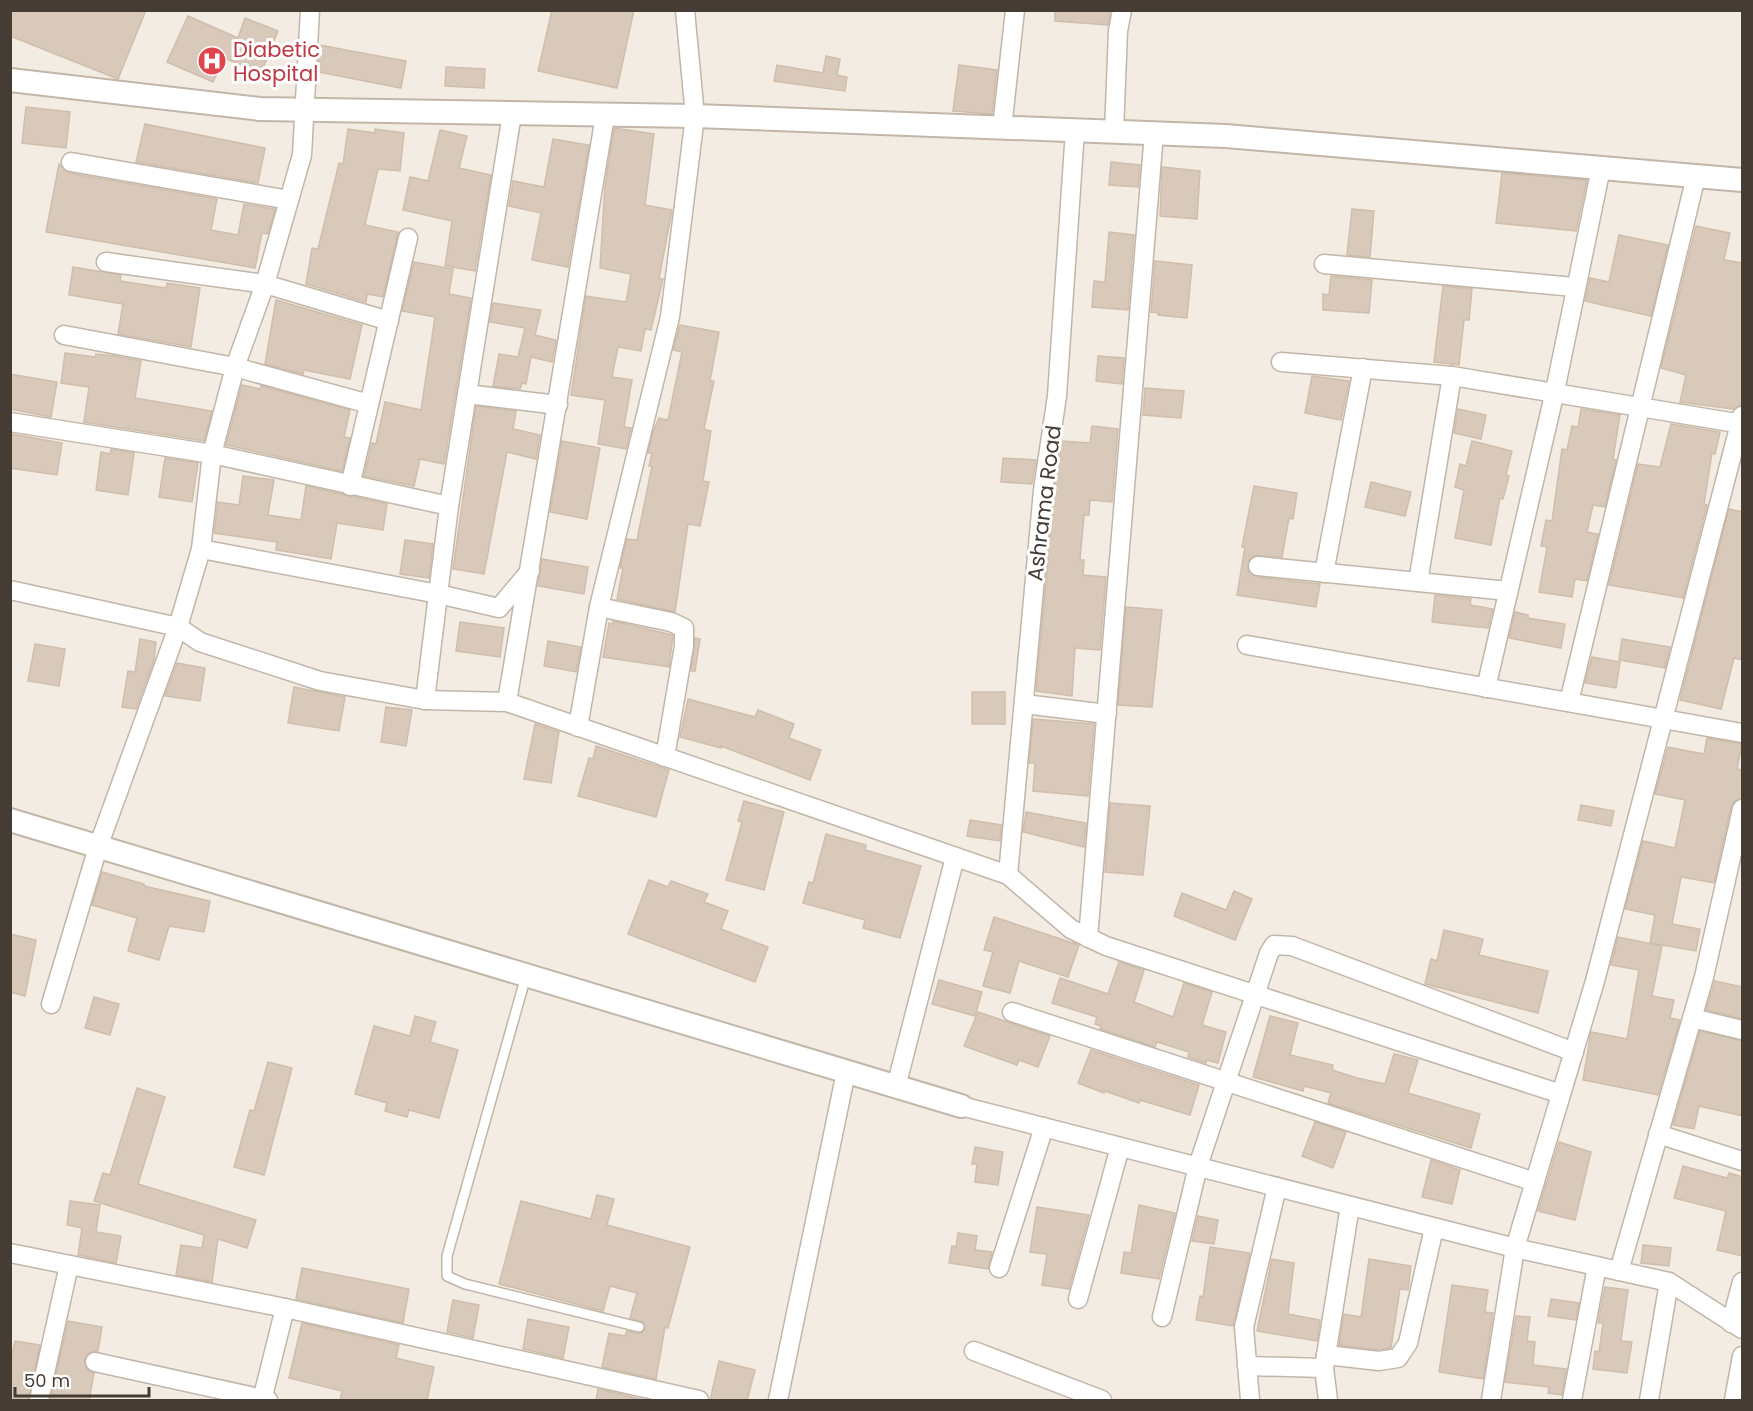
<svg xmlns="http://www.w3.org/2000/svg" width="1753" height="1411" viewBox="0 0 1753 1411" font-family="Poppins,sans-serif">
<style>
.building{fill:#d8c9bb;stroke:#d0bdab;stroke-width:1.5}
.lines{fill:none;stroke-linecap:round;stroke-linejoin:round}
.service-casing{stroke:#c2b6a8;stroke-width:12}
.minor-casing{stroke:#c2b6a8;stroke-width:21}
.tertiary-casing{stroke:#c2b6a8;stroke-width:26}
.service{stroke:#fff;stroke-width:9}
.minor{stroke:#fff;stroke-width:18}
.tertiary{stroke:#fff;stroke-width:22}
.labels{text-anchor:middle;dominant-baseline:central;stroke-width:6;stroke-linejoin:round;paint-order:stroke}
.health-label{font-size:21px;fill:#be3a42;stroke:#fff;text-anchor:start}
.street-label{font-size:21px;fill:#453c33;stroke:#fff}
</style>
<rect width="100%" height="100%" fill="#f3ece3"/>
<g class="building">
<path d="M10,10h136l-28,69 -108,-43z"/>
<path d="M552,10h82l-17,78 -79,-17z"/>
<path d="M1055,10h55l-2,15 -53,-4z"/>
<path d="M188,16l50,22 7,-20 33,13 -17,42 -37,-15 -11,24 -46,-20z"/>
<path d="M319,45l87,16 -5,27 -83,-16z"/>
<path d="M826,56l14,3 -3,16 10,2 -2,14 -71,-10 3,-16 46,8z"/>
<path d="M959,65l38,5 -5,44 -39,-3z"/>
<path d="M446,67l39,2 -1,19 -39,-2z"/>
<path d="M26,107l44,5 -4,36 -44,-5z"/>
<path d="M145,124l120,24 -7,35 -122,-21z"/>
<path d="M614,128l40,6 -9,71 27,5 -13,69h4l-12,51 -6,-1 -4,22 -23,-4 -6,30 20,3 -8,47 7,1 -5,21 -28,-5 7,-44 -34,-5 15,-99 40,6 5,-28 -31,-6 5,-82z"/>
<path d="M348,129l27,4v-4l29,4 -4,38 -22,-2 -13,56 33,7 -15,65 -16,-3 -1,8 -60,-18 6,-36 6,1 21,-86 4,1z"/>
<path d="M440,130l27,6 -8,32 32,7 -16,96 -30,-5 7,-45 -49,-11 7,-33 18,4z"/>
<path d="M553,139l36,6 -21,122 -36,-7 9,-47 -32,-7 4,-25 31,6z"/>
<path d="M1111,162l29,3 -2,22 -29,-2z"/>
<path d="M59,164l10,9 148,26 -6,31 27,5 6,-31 31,5 -7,25 -6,-1 -7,35 -209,-36z"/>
<path d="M1162,167l38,4 -3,48 -37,-3z"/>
<path d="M1502,173l85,7 -11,51 -80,-8z"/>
<path d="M1352,209l22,2 -4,46 -23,-2z"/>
<path d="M1696,226l34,7 -6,27 19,3v134l-2,8 -8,4 -53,-7 6,-27 -25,-7z"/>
<path d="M1109,232l25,3 -6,75 -36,-3 2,-26 11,1z"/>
<path d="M1619,235l49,10 -17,71 -66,-15 5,-23 19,4z"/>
<path d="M1155,261l37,4 -5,53 -29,-3 1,-2 -8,-1z"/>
<path d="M414,262l39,7 -4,25 22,4 -27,166 -24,-5 -6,27 -50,-10 8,-33 4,1 9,-42 36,8 14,-93 -33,-6z"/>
<path d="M73,267l48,8 -1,6 46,7 1,-5 33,5 -9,59 -73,-13 5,-30 -54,-9z"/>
<path d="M1331,276l41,4 -3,33 -46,-3v-16l6,1z"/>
<path d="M1443,286l29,3 -3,31h-5l-5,45 -25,-3z"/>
<path d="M276,300l86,25 -12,54 -46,-9 -1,4 -38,-10z"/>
<path d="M493,303l48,7 -6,25 21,5 -4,22 -21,-5 -5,27 -4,-1 -2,6 -27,-3 6,-32 19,3 7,-29 -35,-6z"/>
<path d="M680,325l39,7 -9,49h4l-10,48 7,2 -8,50 6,1 -9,44 -12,-2 -13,88 -58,-13 6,-31h-3l7,-29 10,1 15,-74h-3l3,-13h-4l5,-21 6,-14 9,2 14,-68 -9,-2z"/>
<path d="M65,353l30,4 1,-3 19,2 26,5 -6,37 77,13 -8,30 -120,-19 5,-35 -28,-4z"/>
<path d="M1098,356l26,2 -2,26 -26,-3z"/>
<path d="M10,374l47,8 -6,35 -41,-8z"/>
<path d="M1312,376l37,5 -8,39 -36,-7z"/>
<path d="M242,385l18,4 1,-3 89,24 -6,27 6,1 -8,33 -116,-26z"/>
<path d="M1145,388l39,3 -3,27 -38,-3z"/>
<path d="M476,406l40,5 -3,18 27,6 -4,24 -29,-7 -23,122 -31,-5z"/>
<path d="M1458,409l28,6 -5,24 -27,-6z"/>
<path d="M1581,409l39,6 -7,44 3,1 -11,47 -12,-2 -6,27 11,2 -11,47 -12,-2 -3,18 -33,-5 8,-45 -6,-1 5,-26 6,1 10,-72 5,1 5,-24 6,1z"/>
<path d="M1671,424l49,8 -5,22 -3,-1 -8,51 3,1 -24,93 -74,-13 29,-121 22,3z"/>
<path d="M1092,426l26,3 -6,73 -22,-2 -1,15h-5l-4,45h4l-1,15 23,2 -6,73 -25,-2 -3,48 -36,-5 18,-200 8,-50 28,2z"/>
<path d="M12,434l50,9 -5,32 -47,-7z"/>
<path d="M562,441l38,7 -13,71 -37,-7z"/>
<path d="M1472,441l40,10 -6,24 3,1 -6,23 -3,-1 -9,47 -36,-7 9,-48 -9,-3 5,-23 6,2z"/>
<path d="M111,449l23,4 -6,42 -32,-5 5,-38 9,2z"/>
<path d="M165,458l33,5 -6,39 -33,-5z"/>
<path d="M1003,458l33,2 -4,24 -31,-2z"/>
<path d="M243,476l31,4 -6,35 33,5 5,-34 81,18 -4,26 -46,-7 -6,36 -55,-9 1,-8 -63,-9 4,-31 21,3z"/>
<path d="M1371,482l40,10 -6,24 -40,-9z"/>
<path d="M1254,486l43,7 -4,26 -4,-1 -7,39 -28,-1 -5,4 -1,11 9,6 63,7 -4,23 -79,-12 8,-48h-3z"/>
<path d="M1729,509l14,3v148l-9,-2 -13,51 -41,-9z"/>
<path d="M405,540l28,4 -4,34 -29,-4z"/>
<path d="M542,559l46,8 -4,27 -46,-8z"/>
<path d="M1435,595l36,4 -1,6 23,4 -5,19 -56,-6z"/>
<path d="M1126,607l36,3 -10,97 -34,-2z"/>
<path d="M1515,612l13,3v3l37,6 -4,24 -52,-10z"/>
<path d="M613,621l60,14 -4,32 -66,-10 6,-34 4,1z"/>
<path d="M460,622l44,6 -4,29 -44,-6z"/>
<path d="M695,638l5,1 -5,32h-4z"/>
<path d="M140,639l16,3 -2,18 -18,49 -14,-2 6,-36 7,1z"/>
<path d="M1622,639l48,8 -5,21 -46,-8z"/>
<path d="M548,641l33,6 -5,25 -32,-6z"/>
<path d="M35,644l30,5 -6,37 -31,-5z"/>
<path d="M1592,657l28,5 -4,26 -31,-5z"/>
<path d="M177,663l28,5 -5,33 -35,-5z"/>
<path d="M294,687l51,10 -6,34 -51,-8z"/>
<rect x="972" y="692" width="33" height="32"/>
<path d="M688,699l67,18 3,-7 36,14 -5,14 32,12 -11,30 -89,-34v2l-41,-11z"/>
<path d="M386,707l26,3 -6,36 -25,-4z"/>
<path d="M1033,719l61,5 -6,72 -55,-5 2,-28h-6z"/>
<path d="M535,724l24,8 -8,51 -27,-4z"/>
<path d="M1707,738l35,6 -5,25 6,1v28l-9,3 -3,6 -17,76 -33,-6 -9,47 28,5 -4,22 -46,-8 5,-28 -30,-6 18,-68 32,7 10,-48 -30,-6 13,-47 36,7z"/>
<path d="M596,746l73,24 -13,47 -78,-21 11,-38 4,1z"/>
<path d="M744,801l40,11 -20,78 -38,-10 16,-58 -4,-1z"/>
<path d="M1110,803l40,3 -7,69 -38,-3z"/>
<path d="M1581,805l33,6 -3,15 -33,-6z"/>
<path d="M1026,812l60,11 -2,24 -61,-15z"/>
<path d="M970,820l31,5 -1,16 -33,-5z"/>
<path d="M826,834l40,11 -1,5 56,16 -21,72 -37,-10 2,-8 -62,-17 6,-21 4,1z"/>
<path d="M102,872l42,12v2l66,15 -6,31 -35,-6 -10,34 -31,-9 9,-33 -45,-13z"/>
<path d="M649,880l19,7 3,-6 37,13 -4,8 24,9 -7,18 47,18 -13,35 -127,-48z"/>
<path d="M1234,891l18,8 -17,41 -61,-24 8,-23 44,17z"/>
<path d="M994,917l85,28 -11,32 -49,-16 -9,32 -27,-7 10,-34 -9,-2z"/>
<path d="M1444,930l39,9 -4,16 69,16 -10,42 -113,-29 6,-25 6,2z"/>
<path d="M10,934l26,6 -11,56 -15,-4z"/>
<path d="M1618,937l44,9 -10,50 22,4 -4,18 10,2 -22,75 -75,-15 8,-48 36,7 12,-69 -28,-5z"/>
<path d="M1119,962l25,8 -10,32 39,15 11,-34 28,9 -10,33 24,7 -8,31 -11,-3 -1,3 -18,-6 1,-5 -32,-10 -2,5 -55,-18 1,-3 -6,-2 2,-7 -45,-14 8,-25 48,16z"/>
<path d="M939,980l43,12 -7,24 -43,-12z"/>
<path d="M1715,981l28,6v32l-37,-9z"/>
<path d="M94,997l25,7 -9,31 -25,-7z"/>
<path d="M978,1012l72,24 -12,31 -19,-7 -2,5 -53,-19z"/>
<path d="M415,1016l21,6 -6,20 28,8 -19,68 -30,-8 -2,7 -22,-6 2,-8 -32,-9 19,-68 36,10z"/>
<path d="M1270,1016l28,7 -8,32 43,10 -1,5 25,8 28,6 9,-30 24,6 -10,33 72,21 -9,34 -143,-45 3,-10 -27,-7 -1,5 -50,-14z"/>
<path d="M1700,1031l43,10v75l-44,-10 -5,23 -21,-4z"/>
<path d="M1091,1050l108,35 -9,30 -50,-15 -1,3 -34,-12 -1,2 -26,-10z"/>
<path d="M268,1062l24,6 -28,107 -30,-8 16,-57 4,1z"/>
<path d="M137,1088l28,9 -27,87 118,36 -9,28 -29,-9 -6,43 -36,-7 5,-30 21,3 2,-13 -110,-34 9,-28 7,2z"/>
<path d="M1315,1122l31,10 -13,36 -31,-12z"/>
<path d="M1559,1142l32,10 -16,68 -37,-9z"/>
<path d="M975,1147l28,5 -5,33 -23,-3 2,-18h-5z"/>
<path d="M1431,1160l29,10 -8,34 -30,-7z"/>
<path d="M1683,1166l44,12 2,-5 14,4v79l-26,-6 9,-39 -52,-13z"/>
<path d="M597,1195l17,4 -7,26 83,22 -22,81 -3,-1 -9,52 -54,-12 7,-34 16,3 2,-5 13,3 5,-5 -2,-7 -13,-4 7,-25 -27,-7 -7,25 -104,-27 22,-83 70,18z"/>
<path d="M70,1201l30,4 -4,27 25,4 -5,27 -38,-8 4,-27 -15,-3z"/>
<path d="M1139,1205l36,8 -16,66 -38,-6 3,-21 7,1z"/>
<path d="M1037,1207l52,8 -20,74 -27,-4 5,-31 -17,-2z"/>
<path d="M1198,1216l20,4 -4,24 -22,-3z"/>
<path d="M958,1233l19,3 -2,14 17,2 -4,17 -39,-6 3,-17 4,1z"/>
<path d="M1643,1245l28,3 -2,18 -28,-3z"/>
<path d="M1210,1247l40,6 -17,73 -37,-6 4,-24 3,1z"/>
<path d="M1272,1259l22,4 -6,51 32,6 -3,21 -60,-10z"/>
<path d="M1369,1259l42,7 -3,24 -8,-1 -9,59 -12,2 -40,-5 5,-31 17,3z"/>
<path d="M302,1268l107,21 -6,34 -107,-24z"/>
<path d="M1452,1285l36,5 -3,22 8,1 -10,66 -44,-7z"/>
<path d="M1605,1287l23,3 -7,51 11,1 -5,31 -34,-4 2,-18 4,1 4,-29h-5z"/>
<path d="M1551,1299l28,4 -3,17 -28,-4z"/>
<path d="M453,1300l26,5 -6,33 -26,-6z"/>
<path d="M1516,1316l14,1 -3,24 8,1 -2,23 33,4 -4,26 -14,-2 1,-6 -44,-5z"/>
<path d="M528,1319l41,8 -6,31 -40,-9z"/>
<path d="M68,1321l34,6 -4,24 -11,3 -3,6 3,10 7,3 -5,28h-39z"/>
<path d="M302,1323l97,22 -3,13 38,9 -7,34h-87l2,-10 -53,-13z"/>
<path d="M15,1341l25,4 -12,56h-18v-36z"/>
<path d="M719,1361l36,9 -8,31h-37z"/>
<path d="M598,1389l51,12h-53z"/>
</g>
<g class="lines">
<g class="service-casing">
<path id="service" d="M526,976l-79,280v20l18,8 174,43"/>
</g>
<g class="minor-casing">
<g id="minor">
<path d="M1002,128l13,-118"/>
<path d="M1114,132l4,-101 4,-21"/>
<path d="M71,162l218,38"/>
<path d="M106,262l159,22 124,37"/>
<path d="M1324,264l250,23"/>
<path d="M64,335l171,32 134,37"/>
<path d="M1281,362l171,14 290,48"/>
<path d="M467,394l91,11"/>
<path d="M10,422l202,32 237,52"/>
<path d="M350,486l58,-248"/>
<path d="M201,549l237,45 61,14 31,-37"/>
<path d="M1258,566l250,25"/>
<path d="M1324,573l39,-205"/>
<path d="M1418,582l34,-206"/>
<path d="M10,590l168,37 22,15 120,39 105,19 82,2 501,173 63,54 35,17 455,148"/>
<path d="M599,607l72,15 13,6v18l-19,111"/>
<path d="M1247,645l495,88"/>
<path d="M1486,688l69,-297 46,-223"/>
<path d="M425,700l24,-194 63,-392"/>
<path d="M507,702l98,-586"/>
<path d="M1569,702l127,-526"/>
<path d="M1024,704l83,10"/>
<path d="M578,727l21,-120 71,-290 25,-201 -10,-106"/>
<path d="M1008,875l35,-385 14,-94 18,-266"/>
<path d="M1088,938l66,-805"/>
<path d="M51,1004l47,-157 80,-220 23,-78 11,-95 23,-87 30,-83 37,-129 8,-145"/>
<path d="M1012,1012l523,170"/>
<path d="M1692,1018l50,12"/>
<path d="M896,1087l59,-230"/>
<path d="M961,1106l554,142 154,34 73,47"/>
<path d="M1658,1134l84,27"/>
<path d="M10,1253l275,55 414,92"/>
<path d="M999,1268l45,-141"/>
<path d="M1619,1271l85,-294 38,-168"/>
<path d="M1078,1299l42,-152"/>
<path d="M1162,1317l36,-151 71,-213 5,-8 18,1 282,106"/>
<path d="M1731,1323l11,-41"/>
<path d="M974,1351l128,49"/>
<path d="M1326,1355l53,6 19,-3 10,-15 26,-115"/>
<path d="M95,1362l173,38"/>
<path d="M1247,1366l77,2"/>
<path d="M39,1400l30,-135"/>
<path d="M262,1400l23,-92"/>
<path d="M778,1400l68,-328"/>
<path d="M1250,1400l-6,-73 33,-140"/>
<path d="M1328,1400l-4,-32 26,-162"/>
<path d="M1491,1400l24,-152 80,-267 147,-565"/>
<path d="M1572,1400l25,-134"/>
<path d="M1649,1400l20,-118"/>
<path d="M1734,1400l8,-44"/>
</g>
</g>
<g class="tertiary-casing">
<g id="tertiary">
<path d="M10,80l250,29 435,7 531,20 516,44"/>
<path d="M10,820l951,286"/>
</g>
</g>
<use href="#service" class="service"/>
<use href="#minor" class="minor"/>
<use href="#tertiary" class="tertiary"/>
</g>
<defs>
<g id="hospital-disc" transform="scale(1.5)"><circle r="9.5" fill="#e0444e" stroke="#fff"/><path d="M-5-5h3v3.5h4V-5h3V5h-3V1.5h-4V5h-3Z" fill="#fff"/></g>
</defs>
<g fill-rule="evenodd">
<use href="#hospital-disc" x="212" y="61"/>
</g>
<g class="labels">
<g class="health-label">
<text x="233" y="49">Diabetic<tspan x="233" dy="24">Hospital</tspan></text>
</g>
<g class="street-label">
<text transform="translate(1044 503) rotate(-83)">Ashrama Road</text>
</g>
</g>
<rect width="1753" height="1411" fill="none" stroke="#453c33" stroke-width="24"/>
<path d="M15 1387v9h134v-9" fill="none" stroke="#453c33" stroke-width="3"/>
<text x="24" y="1387" font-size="18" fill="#453c33" stroke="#ffffff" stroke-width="4.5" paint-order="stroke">50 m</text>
</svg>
